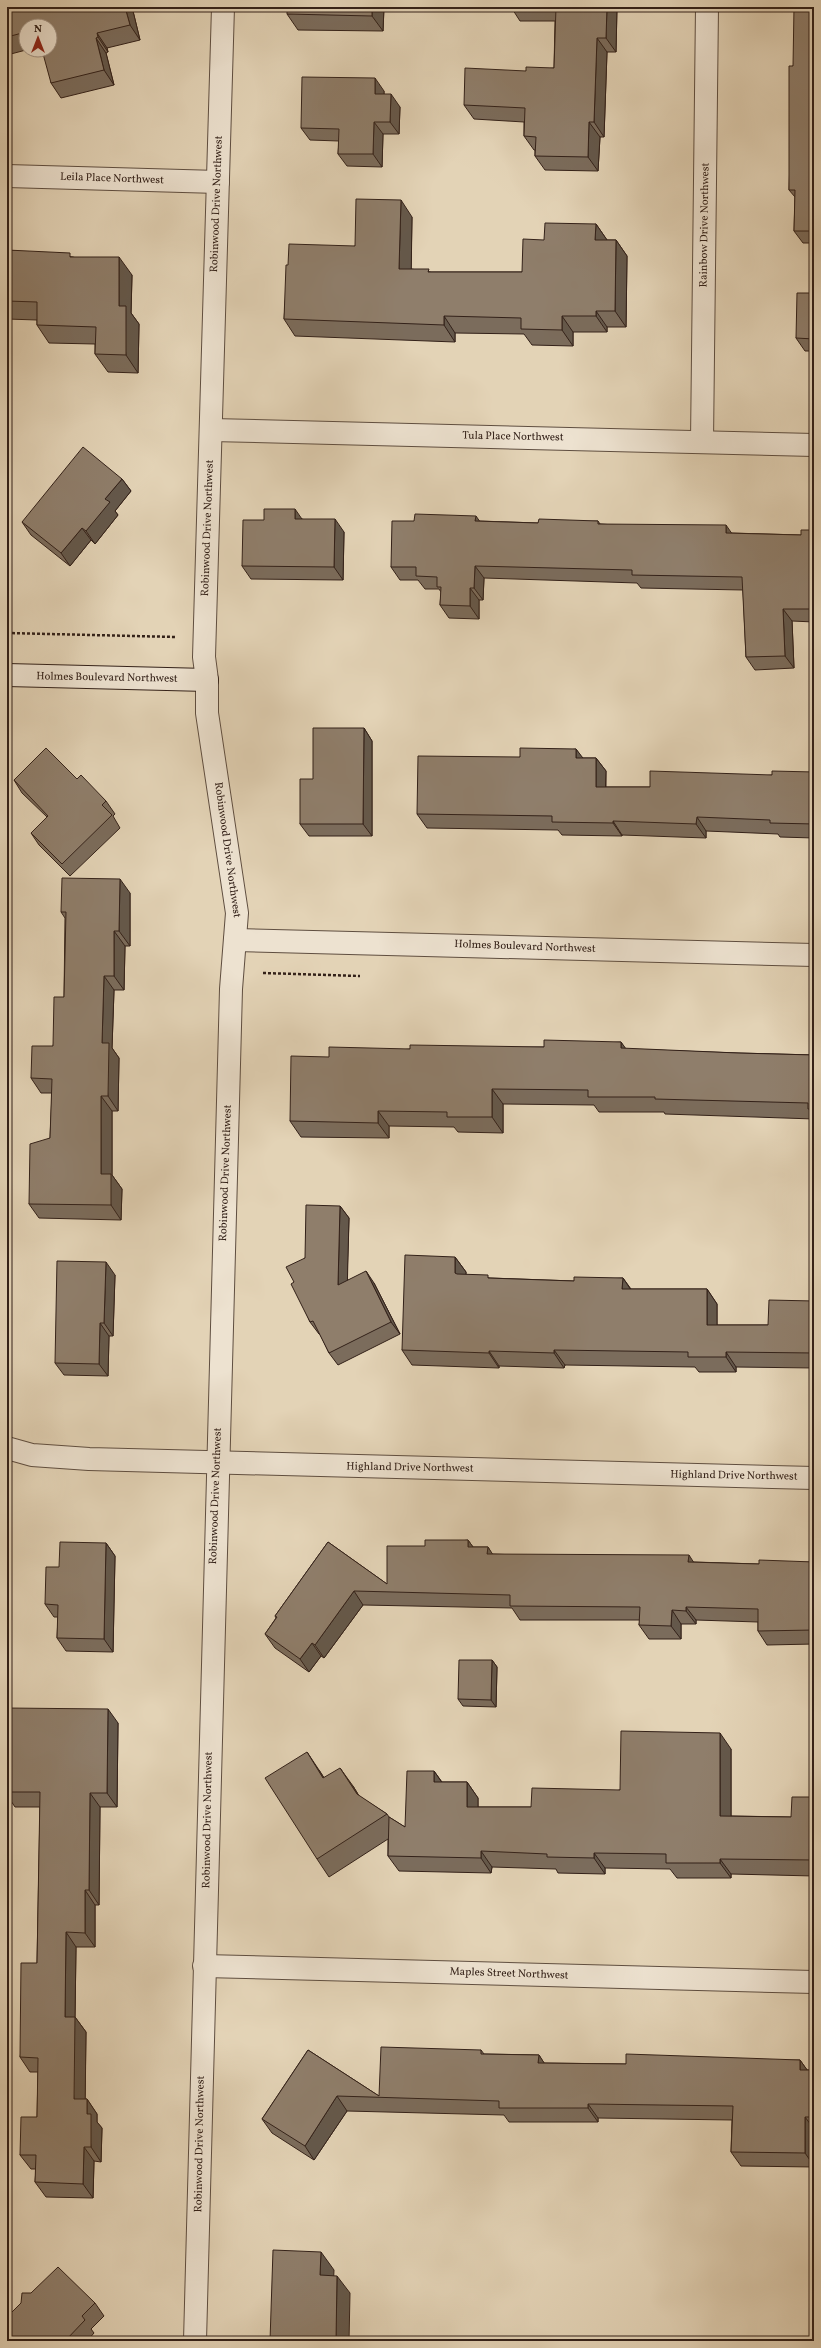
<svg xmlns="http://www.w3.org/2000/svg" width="821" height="2348" viewBox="0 0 821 2348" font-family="Vollkorn,serif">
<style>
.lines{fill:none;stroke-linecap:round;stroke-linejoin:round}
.street-casing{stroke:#5f4e40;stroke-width:24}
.secondary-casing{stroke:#332119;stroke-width:24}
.path{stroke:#332119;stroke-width:2.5;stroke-dasharray:3 2;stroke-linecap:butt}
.street{stroke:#ede2d0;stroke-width:22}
.secondary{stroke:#ede2d0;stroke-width:22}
.wall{fill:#7b6c5c;stroke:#332119}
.shaded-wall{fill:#64584b;stroke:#332119}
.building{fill:#8f7e6b;stroke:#332119}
.labels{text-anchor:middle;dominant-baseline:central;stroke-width:3.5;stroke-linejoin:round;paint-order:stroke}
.street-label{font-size:11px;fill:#332119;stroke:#ede2d0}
</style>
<rect width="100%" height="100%" fill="#e3d3b6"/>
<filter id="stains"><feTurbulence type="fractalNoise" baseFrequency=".005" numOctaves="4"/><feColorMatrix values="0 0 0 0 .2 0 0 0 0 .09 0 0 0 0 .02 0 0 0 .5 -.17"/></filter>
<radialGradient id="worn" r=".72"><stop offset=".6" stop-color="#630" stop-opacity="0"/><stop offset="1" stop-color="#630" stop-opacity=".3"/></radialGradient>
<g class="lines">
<g class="street-casing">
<g id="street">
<path d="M7,176l211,6"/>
<path d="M211,430l603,15"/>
<path d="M702,442l5,-435"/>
<path d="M235,940l579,15"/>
<path d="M7,1448l25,7 57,4 725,19"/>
<path d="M204,1966l610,16"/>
<path d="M195,2341l36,-1352 6,-76 -30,-200v-33l-3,-23 19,-650"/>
</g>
</g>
<g class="secondary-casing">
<path id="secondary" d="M7,675l200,5"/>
</g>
<g class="path">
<path d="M7,633l169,4"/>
<path d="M263,973l97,3"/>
</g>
<use href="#street" class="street"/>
<use href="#secondary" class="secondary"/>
</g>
<g class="wall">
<path d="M7,7h125l8,33 -33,8 1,4 -2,1 8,32 -53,13 -10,-15 -1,-57h-24v24l-19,5z"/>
<path d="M384,7l-1,24 -85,-1 -11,-16z"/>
<path d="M511,7h106l-1,45h-9l-3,85h-4l-2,34 -53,-1 -10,-14v-6h-1l-10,-14v-14l-50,-3 -10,-14 62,-34 28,-3 1,-47h-35z"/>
<path d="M814,7v236h-11l-9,-12 1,-34 -6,-7 4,-124z"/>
<path d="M384,91v3l16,13 -1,27h-16l-1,33 -35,-1 -9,-12 1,-13 -29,-1 -9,-12z"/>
<path d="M412,217l-1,52 20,3h91l22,-32 52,-16 11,16h9l11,16 -1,71h-19v5h-34v14l-41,-1 -8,-11 -69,-1v9l-160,-6 -11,-17 4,-54 67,-19z"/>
<path d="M7,250l66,7 59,18 -1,38 8,11 -1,49 -30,-1 -13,-18v-10l-46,-1 -12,-18v-5l-30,-1z"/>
<path d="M814,293v58h-9l-9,-13z"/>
<path d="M122,479l9,12 -16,20 3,4 -23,29 -4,-4 -21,26 -39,-31 -9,-13z"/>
<path d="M302,519l42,13 -1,48 -92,-1 -9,-13 22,-46z"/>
<path d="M414,521h65l59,2 60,-2 2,3 131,9 70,2 13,-5v92l-22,-1 2,47 -39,2 -9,-13 -3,-67 -102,-2 -4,-5 -153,-5 -1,22h-4v19l-30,-1 -9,-13 1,-13 -2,-3h-14l-7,-9h-18l-9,-13z"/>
<path d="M364,728l8,13v95h-63l-9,-12 13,-45z"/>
<path d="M576,749l6,9h14l10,13v16h44l122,-12 42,-3v66l-34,-1 -2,-3 -72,-3v7l-84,-3v1l-60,-1 -4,-5 -131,-2 -10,-14 103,-57z"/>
<path d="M77,779l29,22 9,13 -2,2 7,12 -50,48 -31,-31 -8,-12 16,-16 -25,-24 -8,-13z"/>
<path d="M130,893v53h-5l-1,44h-10l-2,58 7,10 -1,53h-6v64l10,14 -1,31 -82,-2 -10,-14 21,-66 2,-45h-11l-10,-15 22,-32 11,-49 1,-79 -4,-6z"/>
<path d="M621,1042l4,7 113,4 76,2v64l-149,-5 -1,-2h-65l-5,-7 -91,-1v29l-45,-1 -4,-5 -65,-1v12l-88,-1 -11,-16 39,-64 81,-8 134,-2z"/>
<path d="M340,1206l9,12 -2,62 27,3 26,51 -62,31 -9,-12 -9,-19h-1l-9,-12 -16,-40 11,-24z"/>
<path d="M455,1257l11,15v3l24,3 84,3 49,-3 8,11h76l10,15v21h51l46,-24v67l-78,-1v5h-37l-4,-5 -130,-2 -1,3 -65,-2v2l-87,-3 -10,-15z"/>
<path d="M115,1275l-2,61h-4l-1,40 -44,-1 -9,-12z"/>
<path d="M468,1540l5,7h15l4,7 202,8 65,2 55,-2v82l-47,1 -9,-14v-9l-62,-2v4h-15v15h-32l-10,-14 1,-5h-120l-8,-12 -149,-3 -39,53 -3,-2 -12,16 -34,-24 -10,-14 11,-16 -1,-2 53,-74 59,42 38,-38z"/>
<path d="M106,1543l9,13 -2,96 -47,-1 -9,-13 1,-21h-4l-9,-13 14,-37z"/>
<path d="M492,1660l5,7 -1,40 -33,-1 -5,-7z"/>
<path d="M7,1708l111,15 -1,84h-17l-1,98h-4v42h-19l-1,70 11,15 -1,67h2l10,15v8l5,6 -1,34 -7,-1 -1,37 -47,-1 -11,-15 1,-13h-5l-11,-14 17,-38 1,-45h-8l-10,-15 17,-94 3,-156h-25l-8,-12z"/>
<path d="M731,1749v67l60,1 23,-20v79l-83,-2v4h-54l-7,-9 -65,-1v6l-47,-1 -2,-4 -64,-2 -1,6 -92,-2 -11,-15v-17l-59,38 -12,-18 2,-89 5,8 29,8 6,10 28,18 2,3 16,10 29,-56 8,11h25l11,16v9h53l89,-17z"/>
<path d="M308,2050l71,46 102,-46 3,4 55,1 5,8 82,1 174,-4 7,10h7v97l-73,-1 -10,-14 1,-32 -134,-2v4h-89l-5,-7 -157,-4 -33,49 -42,-27 -10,-14z"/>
<path d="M95,2303l9,13 -13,13 3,4 -7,8h-80v-24z"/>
</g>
<g class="shaded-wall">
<path d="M125,7h7l8,33 -10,-15z"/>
<path d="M372,7h12l-1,24 -11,-15z"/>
<path d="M607,7h10l-1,45 -10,-14z"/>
<path d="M97,33l10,15 1,4 -10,-15z"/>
<path d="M96,38l10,15 8,32 -10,-15z"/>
<path d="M597,38l10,14 -3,85 -10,-15z"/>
<path d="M375,78l9,13v16l-9,-13z"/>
<path d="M391,94l9,13 -1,27 -9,-12z"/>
<path d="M374,122l9,12 -1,33 -9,-13z"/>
<path d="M589,122l11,15 -2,34 -10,-14z"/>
<path d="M401,200l11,17 -1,68 -12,-16z"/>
<path d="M596,224l11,16 -1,16 -11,-16z"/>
<path d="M616,240l11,16 -1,71 -11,-16z"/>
<path d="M119,257l13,18 -1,38 8,11 -1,49 -12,-18 -7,-49z"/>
<path d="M596,311l11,16v5l-11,-16z"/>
<path d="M444,316l11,17v9l-11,-17z"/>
<path d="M562,316l11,16v14l-11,-16z"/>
<path d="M122,479l9,12 -16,20 3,4 -23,29 -9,-13 19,-32z"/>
<path d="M295,509l9,13 -9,-3z"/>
<path d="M476,516l9,13 -10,-8z"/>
<path d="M335,519l9,13 -1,48 -9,-13z"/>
<path d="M726,525l9,13 -9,-5z"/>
<path d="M82,528l9,12 -21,26 -9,-13z"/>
<path d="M475,566l9,12 -1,22 -9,-12z"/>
<path d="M470,588l9,12v19l-9,-13z"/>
<path d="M783,609l9,12 2,47 -9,-12z"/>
<path d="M364,728l8,13v95l-9,-12z"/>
<path d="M576,749l10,13 -10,-4z"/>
<path d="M596,758l10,13 -1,29 -9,-13z"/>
<path d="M697,817l9,14v7l-10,-14z"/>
<path d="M613,821l9,14v1l-9,-13z"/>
<path d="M120,879l10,14v53l-11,-15z"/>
<path d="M114,931l11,15 -1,44 -10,-14z"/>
<path d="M104,976l10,14 -2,58 7,10 -1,53 -10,-15 -6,-53z"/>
<path d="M621,1042l11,15 -11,-9z"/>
<path d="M492,1089l11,15v29l-11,-16z"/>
<path d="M101,1096l11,15v64l10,14 -1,31 -10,-15 -10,-31z"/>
<path d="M378,1111l11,15v12l-11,-15z"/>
<path d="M340,1206l9,12 -2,79 -9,-12z"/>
<path d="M455,1257l11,15 -1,16 -10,-15z"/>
<path d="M106,1262l9,13 -2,61 -9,-13z"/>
<path d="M366,1271l8,12 26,51 -9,-12z"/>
<path d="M623,1278l10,15 -11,-4z"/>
<path d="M707,1289l10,15v36l-10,-15z"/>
<path d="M100,1323l9,13 -1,40 -9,-12z"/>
<path d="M554,1350l11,15 -1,3 -10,-15z"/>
<path d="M489,1351l10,15v2l-10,-15z"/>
<path d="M726,1352l10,15v5l-10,-15z"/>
<path d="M468,1540l10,14 -10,-7z"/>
<path d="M106,1543l9,13 -2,96 -9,-13z"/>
<path d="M488,1547l9,14 -10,-7z"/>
<path d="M689,1555l9,14 -10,-7z"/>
<path d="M354,1591l9,14 -39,53 -9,-13z"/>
<path d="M686,1607l10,13v4l-10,-13z"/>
<path d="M672,1610l9,14v15l-10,-13z"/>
<path d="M312,1643l9,13 -12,16 -9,-13z"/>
<path d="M492,1660l5,7 -1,40 -5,-7z"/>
<path d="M108,1709l10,14 -1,84 -10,-14z"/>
<path d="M720,1733l11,16v82l-11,-15z"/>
<path d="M307,1752l12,18 17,26 -13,-18z"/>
<path d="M340,1768l13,18 16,26 -12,-18z"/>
<path d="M434,1771l11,16 -11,-5z"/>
<path d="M467,1782l11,16v25l-11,-16z"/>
<path d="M90,1793l10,14 -1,98 -10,-15z"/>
<path d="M481,1851l11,16 -1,6 -10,-15z"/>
<path d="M594,1853l11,15v6l-11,-16z"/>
<path d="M720,1859l11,15v4l-11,-15z"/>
<path d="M85,1890l10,15v42l-10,-14z"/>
<path d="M66,1932l10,15 -1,70 11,15 -1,82 -11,-15 -9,-82z"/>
<path d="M539,2055l9,14 -10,-6z"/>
<path d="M800,2060l10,14 -10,-4z"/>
<path d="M337,2096l10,15 -33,49 -9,-14z"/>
<path d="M87,2099l10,15v8l5,6 -1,34 -10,-15 -4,-33z"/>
<path d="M588,2104l10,14v4l-10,-14z"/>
<path d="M805,2117l9,12v37l-9,-13z"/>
<path d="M84,2147l10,14 -1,37 -10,-14z"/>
<path d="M321,2252l13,18 -1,23 -13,-18z"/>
<path d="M337,2276l13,17 -1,48h-13z"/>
</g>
<g class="building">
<path d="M7,7h118l5,18 -33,8 1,4 -2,1 8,32 -53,13 -9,-33h8v-24h-24v6l-19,5z"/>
<path d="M287,7h85v9l-85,-2z"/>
<path d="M542,7h65l-1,31h-9l-3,84h-5l-1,35 -53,-1 1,-19 -12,-1 1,-28 -61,-3 1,-37 61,3v-4l28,1 2,-61z"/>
<path d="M794,7h20v224h-20l1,-41h-6v-124h4z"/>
<path d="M302,77l73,1v16h16l-1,28h-16l-1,32h-35l1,-25 -38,-1z"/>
<path d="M356,199l45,1 -2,69h30l-1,3h94l1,-33 21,1 1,-17 51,1 -1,16h21l-1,71h-19v5h-34v14l-41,-1v-11l-77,-2v9l-160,-6 2,-54h2l1,-21 66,2z"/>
<path d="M7,250l63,3v4h49v49h7v49l-31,-1 1,-27 -59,-2v-23l-30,-1z"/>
<path d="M797,293h17v46l-18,-1z"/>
<path d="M83,447l39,32 -17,20 5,3 -24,29 -4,-3 -21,25 -39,-31z"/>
<path d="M264,509h31v10h40l-1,48 -92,-1 1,-46h21z"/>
<path d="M415,514l61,2 -1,5 63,2 1,-4 59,2v3l128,1v8l75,2v-5h13v79h-31l2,47 -39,1 -4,-80 -110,-2v-5l-157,-4 -1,22h-4v18l-30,-1 1,-18h-4v-10l-21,-1v-9h-25l1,-46h22z"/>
<path d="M313,728h51l-1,96h-63v-45h13z"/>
<path d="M46,748l31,31 4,-4 25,26 -4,4 10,10 -50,49 -31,-31 17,-17 -34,-36z"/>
<path d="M520,748l56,1v9h20v29h54v-16l122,4v-4l42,1v52l-44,-1v-3l-73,-3 -1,7 -83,-3v2l-61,-1v-6l-135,-2 1,-58 102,1z"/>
<path d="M62,878l58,1 -1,52h-5v45h-10l-2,67h7l-1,53h-7v78h10v31l-82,-1 1,-60 20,-6 2,-59 -21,-1 1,-32h21l1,-49h10l2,-85h-5z"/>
<path d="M544,1040l77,2v6l117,5 76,2v54h-6v-6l-153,-4v-2h-67v-7l-96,-1v28h-45v-5l-69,-1v12l-88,-2 1,-65 38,1v-10l81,2v-4l134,2z"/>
<path d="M306,1205l34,1 -2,79 28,-14 25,51 -62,31 -16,-32 -3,1 -19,-38 3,-2 -8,-15 19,-9z"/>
<path d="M405,1255l50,2v16l2,1 31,1v3l86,3v-4l49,1 -1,11h85v36h61l1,-25 45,1v52l-88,-1v5h-38v-5l-134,-2v3l-65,-2v2l-87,-3z"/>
<path d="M57,1261l49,1 -2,61h-4l-1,41 -44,-1z"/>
<path d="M425,1540h43v7h20l-1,7 202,1 -1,7 71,2v-4l55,2v68l-56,1v-22l-72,-2v4l-14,-1 -1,16 -32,-1 1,-18 -130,-1v-11l-156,-4 -39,54 -3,-2 -12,16 -35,-25 12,-17 -2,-1 53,-74 59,42v-38h38z"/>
<path d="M60,1542l46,1 -2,96 -47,-1 1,-33 -13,-1 1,-37h13z"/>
<path d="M459,1660h33l-1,40 -33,-1z"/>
<path d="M7,1708l101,1 -1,84h-17l-1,97h-4v43l-19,-1 -1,85h10l-1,82h13v15h4v33h-7l-1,37 -48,-2 1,-27h-16l1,-38h16l1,-59 -18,-1 1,-94h16l3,-171h-33z"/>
<path d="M621,1731l99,2v83l71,1 1,-20h22v63l-94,-1v4h-54v-9l-72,-1v5l-47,-1v-3l-66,-3v7l-93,-2 1,-39 16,10 2,-56h27v11h33v25h64l1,-19 88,2z"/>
<path d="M307,1752l16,26 17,-10 17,26 30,20 -70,45 -52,-81z"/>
<path d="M381,2047l100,3v4l58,1 -1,8 88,1v-10l174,6v10h14v47h-9v36l-74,-1 2,-46 -145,-2v4h-89v-7l-162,-5 -32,50 -43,-27 46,-69 71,46z"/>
<path d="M273,2250l48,2 -1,23 17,1 -1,65h-66z"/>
<path d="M58,2267l37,36 -13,13 3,4 -20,21 -4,-4 -4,4h-46l-4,-4v-20l14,-14 1,-10h9z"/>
</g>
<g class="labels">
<g class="street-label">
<text transform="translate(112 179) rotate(2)">Leila Place Northwest</text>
<text transform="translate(217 204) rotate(-88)">Robinwood Drive Northwest</text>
<text transform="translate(705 225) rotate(-89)">Rainbow Drive Northwest</text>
<text transform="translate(513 437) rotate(1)">Tula Place Northwest</text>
<text transform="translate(208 528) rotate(-88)">Robinwood Drive Northwest</text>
<text transform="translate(107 678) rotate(1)">Holmes Boulevard Northwest</text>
<text transform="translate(227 850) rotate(82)">Robinwood Drive Northwest</text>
<text transform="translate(525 947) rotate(2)">Holmes Boulevard Northwest</text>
<text transform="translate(226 1173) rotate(-88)">Robinwood Drive Northwest</text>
<text transform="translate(410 1468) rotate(1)">Highland Drive Northwest</text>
<text transform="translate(734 1476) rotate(1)">Highland Drive Northwest</text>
<text transform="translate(216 1496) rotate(-88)">Robinwood Drive Northwest</text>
<text transform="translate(208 1820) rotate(-89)">Robinwood Drive Northwest</text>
<text transform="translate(509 1974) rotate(2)">Maples Street Northwest</text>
<text transform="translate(200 2144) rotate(-89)">Robinwood Drive Northwest</text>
</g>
</g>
<rect width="821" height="2348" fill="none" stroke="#e3d3b6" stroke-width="24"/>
<rect x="8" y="8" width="805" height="2332" fill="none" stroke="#332119" stroke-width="2"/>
<rect x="12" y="12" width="797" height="2324" fill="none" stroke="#332119"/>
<g transform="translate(38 38)"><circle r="19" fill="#ede2d0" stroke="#a39587"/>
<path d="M0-3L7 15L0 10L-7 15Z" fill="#8f2418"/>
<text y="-6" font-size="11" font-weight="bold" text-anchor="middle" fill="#332119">N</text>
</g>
<rect width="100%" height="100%" filter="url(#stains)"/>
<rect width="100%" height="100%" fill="url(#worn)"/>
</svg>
